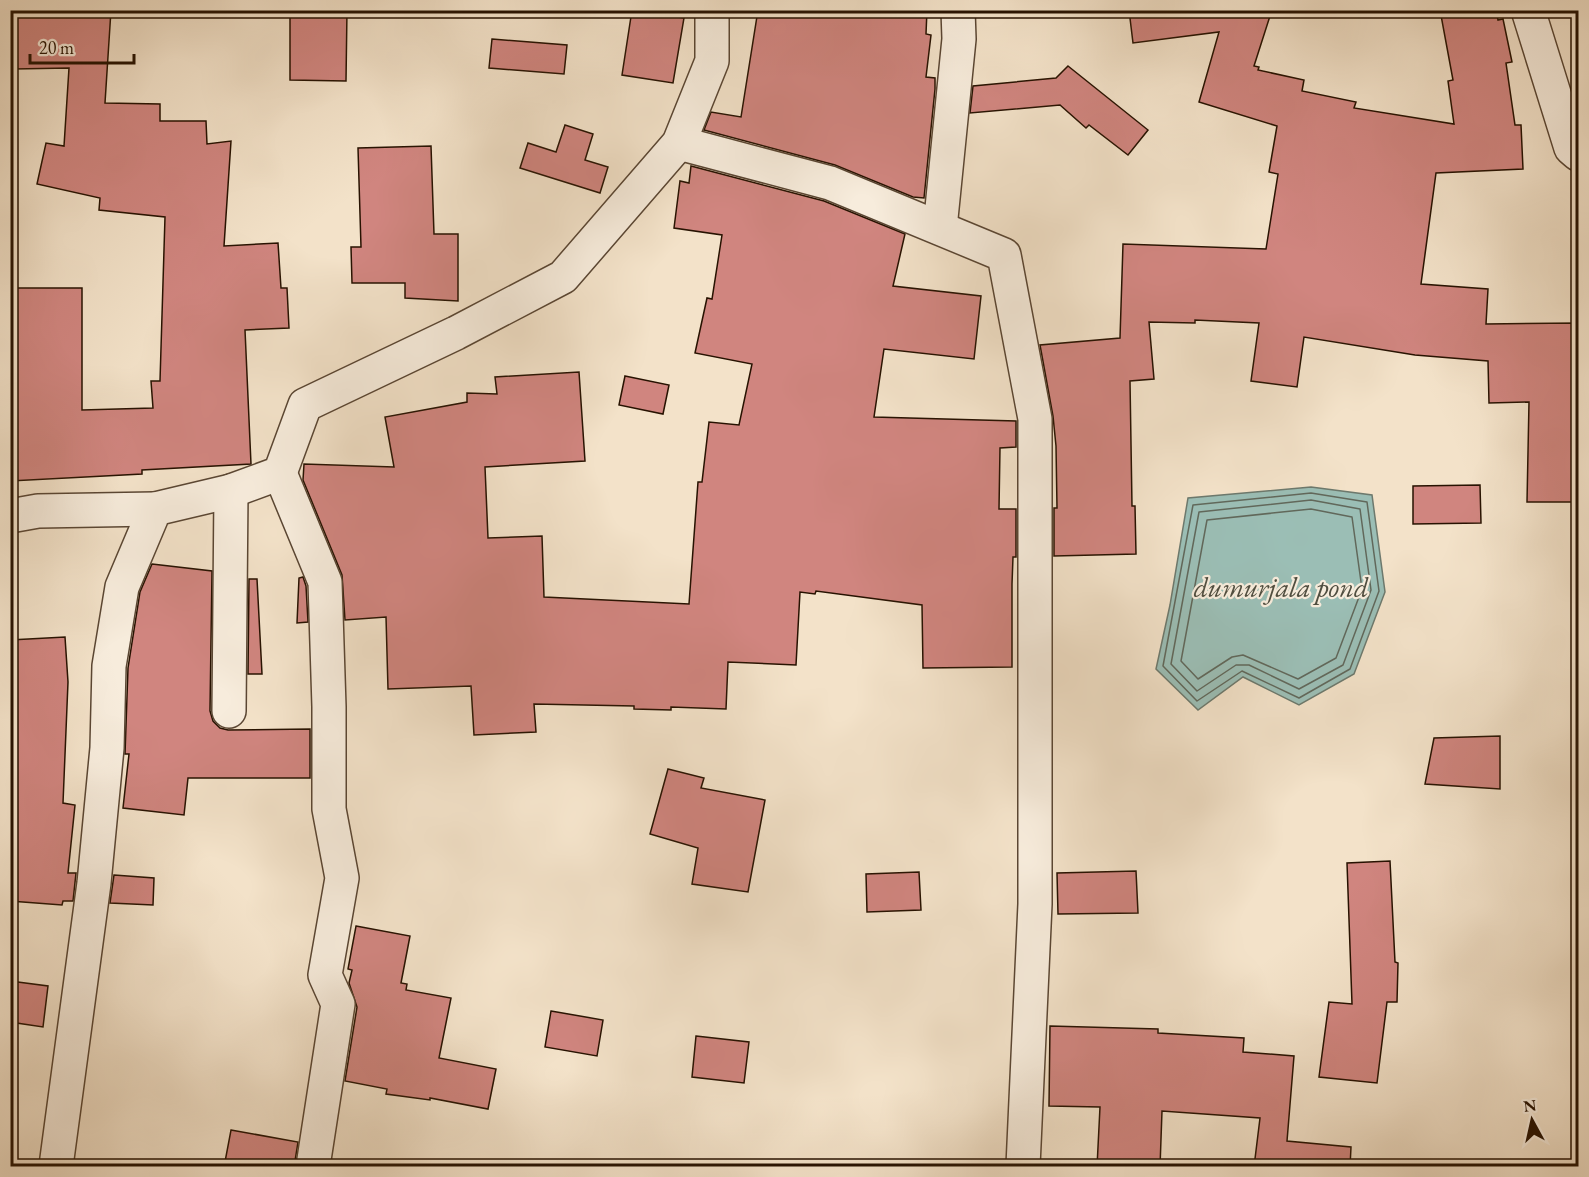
<svg xmlns="http://www.w3.org/2000/svg" width="1589" height="1177" viewBox="0 0 1589 1177" font-family="'EB Garamond',serif">
<style>
.water{fill:#9bbeb5;stroke:#6d796d;stroke-width:1.5}
.lines{fill:none;stroke-linecap:round;stroke-linejoin:round}
.shore{stroke:#61685b;stroke-width:1.5}
.building{fill:#d0857f;stroke:#271201;stroke-width:1.5}
.street-casing{stroke:#5a4633;stroke-width:36}
.street{stroke:#f7ecdc;stroke-width:33}
.labels{text-anchor:middle;dominant-baseline:central;stroke-width:4.5;stroke-linejoin:round;paint-order:stroke}
.water-label{font-size:28px;font-style:italic;fill:#504e40;stroke:#f7ecdc}
</style>
<rect width="100%" height="100%" fill="#f3e2c9"/>
<filter id="stains"><feTurbulence type="fractalNoise" baseFrequency=".00333" numOctaves="4"/><feColorMatrix values="0 0 0 0 .2 0 0 0 0 .09 0 0 0 0 .02 0 0 0 .5 -.17"/></filter>
<radialGradient id="worn" r=".72"><stop offset=".6" stop-color="#630" stop-opacity="0"/><stop offset="1" stop-color="#630" stop-opacity=".3"/></radialGradient>
<path class="water" d="M1311,487l61,8 13,97 -31,82 -55,31 -56,-28 -45,33 -42,-41 14,-64 18,-107z"/>
<g class="lines">
<g class="shore">
<path d="M1311,493l56,9 12,89 -29,78 -51,29 -57,-27 -45,30 -34,-35 30,-161z"/>
<path d="M1311,500l49,9 11,81 -28,75 -44,24 -50,-24h-13l-39,26 -26,-27 28,-152z"/>
<path d="M1311,509l41,8 10,72 -26,69 -38,21 -55,-24 -11,2 -34,22 -17,-18 26,-141z"/>
</g>
</g>
<g class="building">
<path d="M54,10h57l-6,93 55,1v17h46l1,23 24,-3 -7,105 54,-3 3,45h6l2,40 -44,2 6,134 -109,6v4l-132,7v-193h72v122l71,-2 -2,-27h9l5,-164 -66,-7 1,-12 -63,-14 9,-41 18,3 5,-78 -55,1 -1,-55h41z"/>
<path d="M290,10h57l-1,71 -56,-1z"/>
<path d="M632,10l52,8 -11,65 -51,-8z"/>
<path d="M758,10h169l-1,24 5,1 -5,42 9,1v11l-11,109 -11,-1 -78,-32 -131,-35 7,-18 30,5z"/>
<path d="M1129,10h124l17,6 -16,50 5,1 -1,3 46,10 -2,11 54,11 -2,6 100,16 -6,-43 5,-1 -13,-70h56l2,10 5,-1 9,43 -6,1 9,62h6l2,44 -87,4 -15,111 67,5 -2,35 92,-1v179h-51l2,-100 -40,1 -1,-42 -73,-6 -111,-18 -7,50 -46,-6 8,-58 -64,-3v3l-46,-1 5,57 -24,2 2,125h3l1,48 -82,2v-48h3l-1,-62 -3,-30 -13,-71 80,-7 3,-94 143,5 12,-75 -9,-2 8,-46 -78,-24 20,-70 -86,11z"/>
<path d="M492,39l75,6 -3,29 -75,-6z"/>
<path d="M1068,66l80,64 -20,25 -39,-30 -3,3 -26,-23 -90,8 3,-27 83,-8z"/>
<path d="M565,125l28,9 -8,26 23,7 -8,26 -80,-25 8,-25 28,9z"/>
<path d="M431,146l3,88h24v67l-53,-3v-15h-53l-1,-36h10l-3,-99z"/>
<path d="M691,166l133,35 81,33 -12,52 88,10 -7,63 -90,-10 -10,68 142,4v26l-16,1 -1,61h17v48h-3l-1,27v83l-89,1 -1,-63 -106,-14 -1,3 -15,-2 -4,73 -68,-3 -2,47 -55,-2v3l-37,-1v-3l-100,-2 2,28 -62,3 -3,-49 -83,3 -2,-72 -41,3 -3,-45 -39,-95 1,-16 90,3 -9,-50 82,-15v-9l30,1 -2,-17 84,-5 6,89 -100,6 3,71 54,-2 2,61 145,7 9,-122h4l7,-60 30,3 13,-61 -57,-11 12,-55 5,1 10,-64 -48,-7 6,-47 9,2z"/>
<path d="M625,376l44,9 -6,29 -44,-9z"/>
<path d="M1480,485l1,38 -68,1v-38z"/>
<path d="M152,564l60,7 -2,140 3,10 7,7 8,2 82,-1v49h-122l-4,37 -61,-7 6,-54h-4l3,-86 12,-76z"/>
<path d="M303,577l3,9 2,36 -11,1 2,-45z"/>
<path d="M249,579h8l5,95h-14z"/>
<path d="M65,637l3,45 -5,121 12,2 -7,68h8l-3,28h-10l-1,4 -52,-4v-261z"/>
<path d="M1500,736v53l-75,-5 9,-46z"/>
<path d="M668,769l36,9 -3,10 64,12 -17,92 -56,-8 6,-36 -48,-14z"/>
<path d="M1390,861l5,101 3,1 -1,39h-10l-10,81 -58,-6 10,-75 23,2 -5,-141z"/>
<path d="M1136,871l2,42 -80,1 -1,-41z"/>
<path d="M919,872l2,38 -54,2 -1,-38z"/>
<path d="M114,875l40,3 -1,27 -43,-2z"/>
<path d="M356,926l54,10 -9,47 6,1 -1,6 45,8 -12,60 57,11 -8,40 -58,-11v2l-44,-6 1,-5 -42,-8 12,-74 -8,-24 3,-13 -4,-1z"/>
<path d="M10,981l38,5 -5,41 -33,-5z"/>
<path d="M551,1011l52,9 -6,36 -52,-9z"/>
<path d="M1050,1026l108,3v4l86,5 -1,14 51,4 -7,85 64,6 -1,20h-96l6,-49 -98,-7 -2,56h-63l3,-60 -51,-1z"/>
<path d="M696,1036l53,6 -5,41 -52,-6z"/>
<path d="M231,1130l67,12 -4,25h-70z"/>
</g>
<g class="lines">
<g class="street-casing">
<g id="street">
<path d="M1528,10l43,138 7,6"/>
<path d="M679,143l151,40 174,72 31,164v485l-12,262"/>
<path d="M940,228l19,-189 -1,-29"/>
<path d="M280,473l45,109 4,125v102l13,69 -17,97 13,29 -25,162"/>
<path d="M10,516l28,-5 117,-2"/>
<path d="M229,711l2,-220"/>
<path d="M56,1166l38,-283 13,-135 2,-82 13,-79 33,-78 76,-18 49,-18 25,-68 151,-72 107,-56 116,-134 33,-82v-51"/>
</g>
</g>
<use href="#street" class="street"/>
</g>
<g class="labels">
<g class="water-label">
<text x="1281" y="587">dumurjala pond</text>
</g>
</g>
<rect width="1589" height="1177" fill="none" stroke="#f3e2c9" stroke-width="36"/>
<rect x="12" y="12" width="1565" height="1153" fill="none" stroke="#271201" stroke-width="3"/>
<rect x="18" y="18" width="1553" height="1141" fill="none" stroke="#271201" stroke-width="1.5"/>
<g transform="translate(1532 1120) rotate(352)" stroke="#f7ecdc" stroke-width="4.5" paint-order="stroke">
<path d="M0-4.5L10 22L0 15L-10 22Z" fill="#271201"/>
<text y="-9" font-size="16" font-weight="bold" text-anchor="middle" fill="#271201">N</text>
</g>
<path d="M30 54v9h104v-9" fill="none" stroke="#271201" stroke-width="3"/>
<text x="39" y="54" font-size="18" fill="#271201" stroke="#f7ecdc" stroke-width="4.5" paint-order="stroke">20 m</text>
<rect width="100%" height="100%" filter="url(#stains)"/>
<rect width="100%" height="100%" fill="url(#worn)"/>
</svg>
